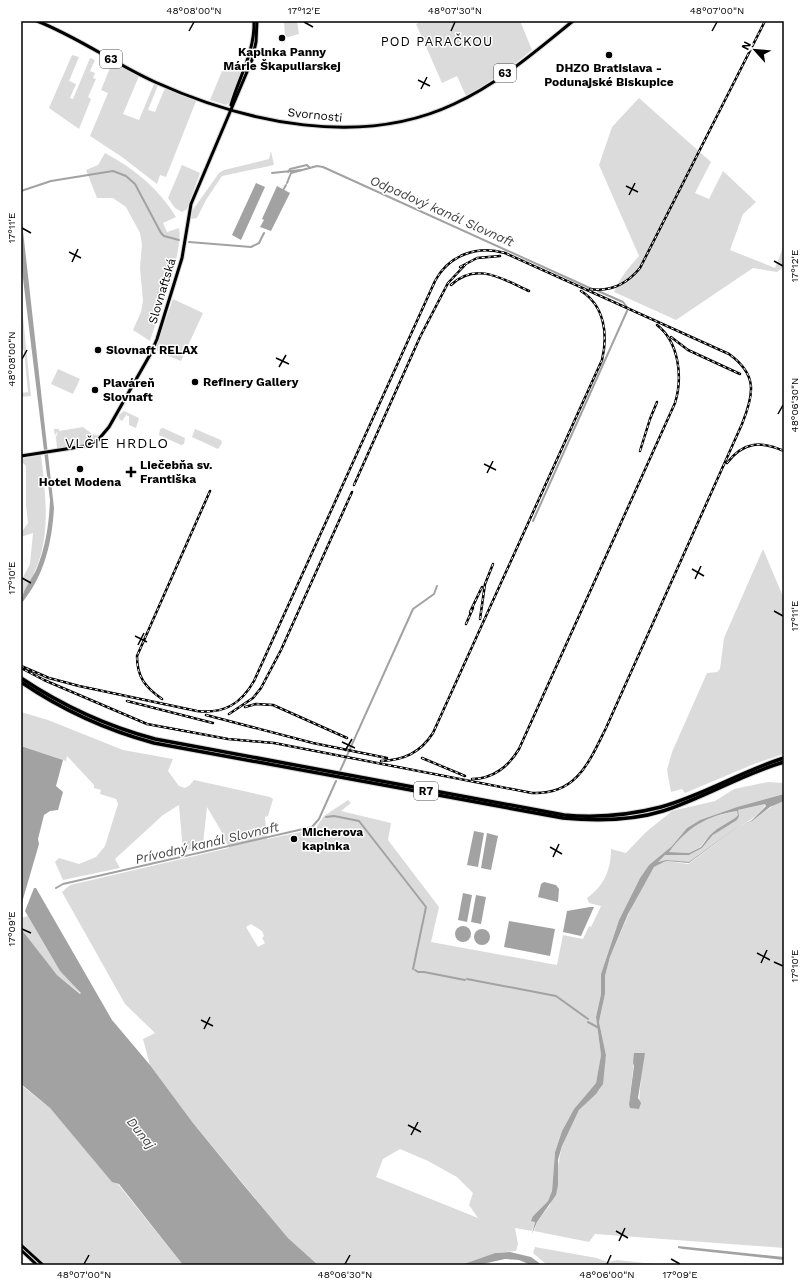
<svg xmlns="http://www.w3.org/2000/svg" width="805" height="1286" viewBox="0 0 805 1286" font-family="'Work Sans',sans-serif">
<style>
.green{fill:#dbdbdb;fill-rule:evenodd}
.water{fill:#a2a2a2;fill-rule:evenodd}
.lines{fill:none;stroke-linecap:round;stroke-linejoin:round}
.canal{stroke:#a2a2a2;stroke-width:2}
.major-casing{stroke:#dbdbdb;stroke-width:5}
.highway-casing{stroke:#dbdbdb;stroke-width:5.5}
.major{stroke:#000;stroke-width:3}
.highway{stroke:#000;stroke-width:3.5}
.rail-casing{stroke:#000;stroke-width:2.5}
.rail{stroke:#fff;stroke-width:1;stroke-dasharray:3;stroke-linecap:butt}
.ticks{fill:none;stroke:#000;stroke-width:1.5}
.poi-dot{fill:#000;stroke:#fff;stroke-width:1.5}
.labels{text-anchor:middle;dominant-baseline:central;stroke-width:3;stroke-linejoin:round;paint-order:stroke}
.shield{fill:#fff;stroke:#4c4c4c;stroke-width:1}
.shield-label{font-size:11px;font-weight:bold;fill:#000}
.poi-label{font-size:12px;font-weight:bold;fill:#000;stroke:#fff;text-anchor:start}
.street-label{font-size:12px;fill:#000;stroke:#fff}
.neighbourhood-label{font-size:13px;letter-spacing:1px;fill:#000;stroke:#fff}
.water-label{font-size:13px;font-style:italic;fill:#434343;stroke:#fff}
.quarter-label{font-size:14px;letter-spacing:1px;fill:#000;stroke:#fff}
.neatline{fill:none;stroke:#000;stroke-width:1.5}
.ticks-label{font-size:10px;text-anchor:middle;fill:#000}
</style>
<rect width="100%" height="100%" fill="#fff"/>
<g class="green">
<path d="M284,21h13l2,13 -14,4z"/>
<path d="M422,21h98l12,29 -30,24 -36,22 -9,-20 -15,7 -26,-59z"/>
<path d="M72,55l7,2 -10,24 7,3 -6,14 3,1 17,-41 5,2 -5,11 5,2 -2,5 3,1 -8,18 3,2 -12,30 -30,-21z"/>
<path d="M112,63l27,13 -16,38 16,6 15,-36 4,1 -10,25 7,2 10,-24 31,13 -30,76 -6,-2 -3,9 -35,-27 -32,-21 18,-43 -7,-3z"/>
<path d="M236,63l7,7 -14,33 -3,2 -16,-5 12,-29h3l1,-3 9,2z"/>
<path d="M639,98l72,64 -16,31 14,6 14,-28 33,31 -13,12 -13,36 45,18 9,-23v22l-7,5 -24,-4 -77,52 -62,-28c5,-13 15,-25 25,-36l-40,-91 13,-38z"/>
<path d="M271,151l3,14 -52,11 -16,24 -9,18 -6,1 1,-8 27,-38 5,-3 45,-11z"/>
<path d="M105,153c30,16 54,36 71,64l-13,6 4,9 12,-4c5,23 -21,88 -29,113l-17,-11 8,-18 2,-11 -3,-33 2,-24 -2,-11 -14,-26 -13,-9h-16l-11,-28 12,-5z"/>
<path d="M182,165l18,8 -13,36 -5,3 -7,-4 -7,-10z"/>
<path d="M21,297l10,99 -10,1v-4l7,-1 -4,-42h-3z"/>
<path d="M173,299l30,14 -22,48 -26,-11z"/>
<path d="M58,369l22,10 -7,15 -22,-10z"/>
<path d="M124,411l15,7 -3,10 -7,-3v-9h2h-4v-2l-5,7 -3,-2v-4z"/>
<path d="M83,427l9,7 9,2 -17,9 -27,4 -1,-12 2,-6 -3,4 1,10 -2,-16h5v2z"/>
<path d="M163,428l22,10 -1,6 -3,1 -22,-10 1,-6z"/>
<path d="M195,429l26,11 1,3 -4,6 -26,-12z"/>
<path d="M41,455c6,52 12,96 -20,141v-15l9,-17 3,-31 -12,4v-4l7,-10 -2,-18v-39l-5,-5v-2z"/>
<path d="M763,549l21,50v155l-30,10 -69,29 -3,-4 -11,3 -4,-22 5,-18 35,-79 10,-1 3,-3 4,-31z"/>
<path d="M21,712l27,8 75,30 50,9 -5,12 11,15 6,2 5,-3 4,-5 76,17 3,2 -5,17 -3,1 2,22 48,-10 9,-13 24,-16 3,3 -10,8 50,12 -3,17 51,67 -8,35 126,23 6,-30 20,4 6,-13 2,1 1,-2 9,-19 -12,-3 -2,-5c17,-12 24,-28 24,-49l15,4 20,-21 26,-21 43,-10 19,-12 34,-7 16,1v11l-47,13 -37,13 -13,8 -15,18 -23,19 -9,13 -21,42 -18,54v20l-5,23 5,38 -5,28 -22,26 -12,22 -7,21 -3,39 -4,10 -15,15 2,6 -3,9 -17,-3 3,16 -2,7 -21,2 -34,12h-143l-30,-27 -95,-115 -43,-58 -7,-26 12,-6 -30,-29 -63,-112 8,-7 159,-37 -9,-19 -13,-22 -4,37 -20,8 -4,-47 -16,10 -48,44 5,9 -57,12 -8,-18 4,-4 20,6 17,-7 9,-11 13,-42 -2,-5 -16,-5 1,-4 -7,-2v-3l-27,-29 -1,5 -45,-15zM251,924l11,7 2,5 -2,2 3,5 -7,4 -12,-20zM400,1149l28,12 29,16 16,16 -4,12 9,13 -102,-41 7,-18z"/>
<path d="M784,801v447l-189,-14 -6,8 -55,-11 3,-9 13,-17 12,-59 17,-36 21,-21 6,-34 -7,-33 6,-28v-18l5,-19 26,-60 18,-30 12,-6 22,3 2,-1 45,-34 -47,34 -22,-3 -9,2 8,-7h24l13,-7 15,-17 20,-11 1,-10 28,-6c-7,10 -14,16 -25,21 16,-5 27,-19 43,-24zM635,1053h10l-3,12 -3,37 -10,2z"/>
<path d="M737,811l1,4 -3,3 -18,11 -7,6 -10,12 -11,6 -20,-1c6,-7 11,-15 18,-22 13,-11 33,-15 50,-19z"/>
<path d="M28,916l32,55 21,20v3l-24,-19 -19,-23 -17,-22v-12z"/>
<path d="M21,1085l29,23 62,73 6,3 65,81h-138l-24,-22z"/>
<path d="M535,1247l62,11 10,4 10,-2 47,5h-117l-14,-12z"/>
</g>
<g class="water">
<path d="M256,183l9,4 -24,53 -9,-5z"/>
<path d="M277,186l13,7 -19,38 -11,-4 4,-7 -2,-1z"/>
<path d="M21,213l33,295c-2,35 -10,69 -33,96 0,-13 11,-24 16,-36 9,-23 12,-44 13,-68l-29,-238z"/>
<path d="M21,746l42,14 -7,26 7,6 -5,18 -8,1 -6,4 -6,24 1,5 -18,62z"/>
<path d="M784,794v7l-14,6 -18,14 -12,4 -51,38 -23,-2 -12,6 -26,47 -18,43 -5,19v18l-6,28 7,33 -3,29 -7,10 -17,16 -17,36 -4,14v25l-2,10 -19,27 -5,12 3,-12 -4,-1 2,-5 15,-15 4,-10 3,-39 7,-21 12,-22 22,-26 5,-28 -5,-38 5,-23v-20l18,-54 21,-42 9,-13 23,-19 15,-18 13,-8 37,-13zM765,804l1,2 -15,15 -11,4 -51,37 -23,-2 -8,2 7,-7h24l13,-7 11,-13 24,-15 2,-4 -1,-6zM737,811l1,4 -3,3 -18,11 -7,6 -9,12 -12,6 -20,-1c19,-25 37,-36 68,-41z"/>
<path d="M474,831l10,2 -6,34 -11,-2z"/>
<path d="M487,833l11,3 -7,34 -10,-2z"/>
<path d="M544,882l12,3 3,4 -1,13 -20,-5 3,-13z"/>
<path d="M34,888h2l76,132 38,45 43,58 49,60 46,55 30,27h-135l-64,-81 -7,-2 -62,-74 -29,-24v-155l36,46 23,19 1,-1 -21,-22 -35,-60z"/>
<path d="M463,893l9,2 -5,27 -9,-2z"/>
<path d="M476,895l10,2 -5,27 -10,-2z"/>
<path d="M590,907h4l-13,29 -18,-4 4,-21z"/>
<path d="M509,921l46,8 -5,27 -46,-9z"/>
<circle cx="463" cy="934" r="8"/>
<circle cx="482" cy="937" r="8"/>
<path d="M634,1053h11l-7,45 3,5 -2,6 -9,-1 -1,-4 5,-38 -1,-3z"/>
<path d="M678,1246l106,11v3l-101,-11 -5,-1z"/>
<path d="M510,1252l21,5 11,8h-11l-12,-5 -14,-1 -27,6h-17l34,-12z"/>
</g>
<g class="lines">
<g class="canal">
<path d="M288,172l2,-3 17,-4 3,3"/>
<path d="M272,173l29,-3"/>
<path d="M287,183l4,-10 26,-7 6,1 269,122"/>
<path d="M283,190l3,-5"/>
<path d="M21,191l30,-10 62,-10 13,5 9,8 26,49 3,3 15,4"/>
<path d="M189,242l62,5 8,-4 5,-10"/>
<path d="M598,291l25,11 4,5"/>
<path d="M533,521l94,-210"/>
<path d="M340,771l73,-162 21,-15 3,-8"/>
<path d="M326,817l8,-1 25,5 67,86 -13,62"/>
<path d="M56,888l7,-4 249,-57 7,-8 17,-38"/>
<path d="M415,970l3,2h6l41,8"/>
<path d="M467,979l89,17 32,23"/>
<path d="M588,1022l11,6"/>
</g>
<g class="major-casing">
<g id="major">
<path d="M37,21c41,16 78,43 118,61 91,41 206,66 299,22 44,-20 82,-53 119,-83"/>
<path d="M231,105c8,-28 24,-53 23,-84"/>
<path d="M21,456l64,-10 13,-6 11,-13 42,-74 6,-14 25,-81 9,-54 61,-144 4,-18 1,-21"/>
<path d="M21,1245l22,20"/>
<path d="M21,1250l16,15"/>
</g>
</g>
<g class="highway-casing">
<g id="highway">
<path d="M21,678c42,28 85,48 134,61l409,76c32,3 66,0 97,-8 43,-12 81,-36 123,-49"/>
<path d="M21,682c41,28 85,48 133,61l409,75c33,3 68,3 100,-7 41,-13 79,-37 121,-49"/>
</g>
</g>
<use href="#major" class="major"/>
<use href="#highway" class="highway"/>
<g class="rail-casing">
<g id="rail">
<path d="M460,267l17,-9 23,-2"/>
<path d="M451,285c25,-24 52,-6 78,6"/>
<path d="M590,289c20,3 37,-5 50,-21l125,-247"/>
<path d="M671,337l17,13 52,24"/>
<path d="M640,451l10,-32 7,-17"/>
<path d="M727,463c17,-22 34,-22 57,-12"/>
<path d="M354,485l66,-148 28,-54 17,-18"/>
<path d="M470,612l12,-25"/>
<path d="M480,619l5,-35 8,-20"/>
<path d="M466,624l7,-16"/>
<path d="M21,666l28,12 30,8 118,25c27,3 44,-7 57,-30l181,-400c14,-26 42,-36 70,-28l224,101c29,21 25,40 13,70l-136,304c-17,34 -29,67 -74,65l-258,-50 -46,-4 -81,-15 -103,-44 -23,-12"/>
<path d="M162,699c-17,-12 -25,-22 -25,-43l73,-165"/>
<path d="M127,701l86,22"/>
<path d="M245,707l11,-3 17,1 74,33"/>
<path d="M229,714l24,-16 8,-10 20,-38 71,-158"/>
<path d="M206,715l107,28 74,15"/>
<path d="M422,758l43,18"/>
<path d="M381,761c23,-1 39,-8 52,-28l169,-373c6,-25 3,-54 -21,-69"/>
<path d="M472,779c21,0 37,-13 47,-30l156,-346c8,-26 4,-61 -18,-78"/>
</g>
</g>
<use href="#rail" class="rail"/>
</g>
<path class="ticks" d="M304,22l9,5M189,31l5,-9M451,31l4,-9M712,31l5,-9M418,80l12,6M421,89l6,-12M626,186l12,6M629,195l6,-12M22,228l9,5M69,252l12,6M774,261l9,5M72,262l6,-13M276,358l13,6M22,359l5,-9M279,367l7,-12M778,414l5,-9M484,464l12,6M487,473l6,-12M692,569l12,7M22,578l9,5M695,579l6,-13M774,611l9,5M135,636l12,6M138,645l6,-12M342,742l13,6M345,751l7,-12M550,847l12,7M553,857l6,-13M22,929l9,4M757,953l13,7M774,962l9,4M761,963l6,-13M201,1020l12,6M204,1029l6,-12M408,1125l13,7M411,1135l7,-13M616,1231l12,7M619,1241l6,-13M671,1259l9,5M84,1264l5,-9M345,1264l5,-9M607,1264l4,-9"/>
<g class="poi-dot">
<circle cx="282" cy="38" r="4"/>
<circle cx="609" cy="55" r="4"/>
<circle cx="98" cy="350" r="4"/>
<circle cx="195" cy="382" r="4"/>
<circle cx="95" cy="390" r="4"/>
<circle cx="80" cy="469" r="4"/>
<path d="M129 466h4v4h4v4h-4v4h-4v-4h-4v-4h4z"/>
<circle cx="294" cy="839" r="4"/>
</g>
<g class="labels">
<g class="shield">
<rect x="100" y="50" width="22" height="18" rx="3"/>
<rect x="494" y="64" width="22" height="18" rx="3"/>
<rect x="414" y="782" width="24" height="18" rx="3"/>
</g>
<g class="shield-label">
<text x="111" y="59">63</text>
<text x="505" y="73">63</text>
<text x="426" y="791">R7</text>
</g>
<g class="poi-label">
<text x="282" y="52" text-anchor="middle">Kaplnka Panny<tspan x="282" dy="14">Márie Škapuliarskej</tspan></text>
<text x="609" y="68" text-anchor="middle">DHZO Bratislava -<tspan x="609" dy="14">Podunajské Biskupice</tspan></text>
<text x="106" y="350">Slovnaft RELAX</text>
<text x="203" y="382">Refinery Gallery</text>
<text x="103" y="383">Plaváreň<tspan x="103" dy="14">Slovnaft</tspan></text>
<text x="140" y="465">Liečebňa sv.<tspan x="140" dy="14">Františka</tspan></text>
<text x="80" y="482" text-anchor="middle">Hotel Modena</text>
<text x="302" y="832">Micherova<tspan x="302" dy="14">kaplnka</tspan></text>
</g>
<g class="street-label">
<text transform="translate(315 115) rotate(6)">Svornosti</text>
<text transform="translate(162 291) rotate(-73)">Slovnaftská</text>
</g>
<g class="neighbourhood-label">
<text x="437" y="41">POD PARAČKOU</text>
</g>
<g class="water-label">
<text transform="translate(442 211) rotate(24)">Odpadový kanál Slovnaft</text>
<text transform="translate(207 843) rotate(-13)">Prívodný kanál Slovnaft</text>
<text transform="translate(141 1133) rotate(51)">Dunaj</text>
</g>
<g class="quarter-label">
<text x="117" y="443">VLČIE HRDLO</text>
</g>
</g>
<rect width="805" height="1286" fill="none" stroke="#ffffff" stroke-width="44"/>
<g transform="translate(755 50) rotate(297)" stroke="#ffffff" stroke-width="3" paint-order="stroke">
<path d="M0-3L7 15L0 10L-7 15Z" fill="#000000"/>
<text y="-6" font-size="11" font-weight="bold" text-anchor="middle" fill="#000000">N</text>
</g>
<rect x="22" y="22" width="761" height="1242" class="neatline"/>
<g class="ticks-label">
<text x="194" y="14">48°08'00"N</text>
<text x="304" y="14">17°12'E</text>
<text x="455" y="14">48°07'30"N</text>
<text x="717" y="14">48°07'00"N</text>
<text transform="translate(11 228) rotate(-90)" y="4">17°11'E</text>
<text transform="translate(794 266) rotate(-90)" y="4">17°12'E</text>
<text transform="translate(11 359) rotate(-90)" y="4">48°08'00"N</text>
<text transform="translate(794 405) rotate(-90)" y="4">48°06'30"N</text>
<text transform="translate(11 578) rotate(-90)" y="4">17°10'E</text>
<text transform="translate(794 616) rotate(-90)" y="4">17°11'E</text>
<text transform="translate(11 929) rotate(-90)" y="4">17°09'E</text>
<text transform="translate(794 966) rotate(-90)" y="4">17°10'E</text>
<text x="84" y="1278">48°07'00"N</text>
<text x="345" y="1278">48°06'30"N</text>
<text x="607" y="1278">48°06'00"N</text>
<text x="680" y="1278">17°09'E</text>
</g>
</svg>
